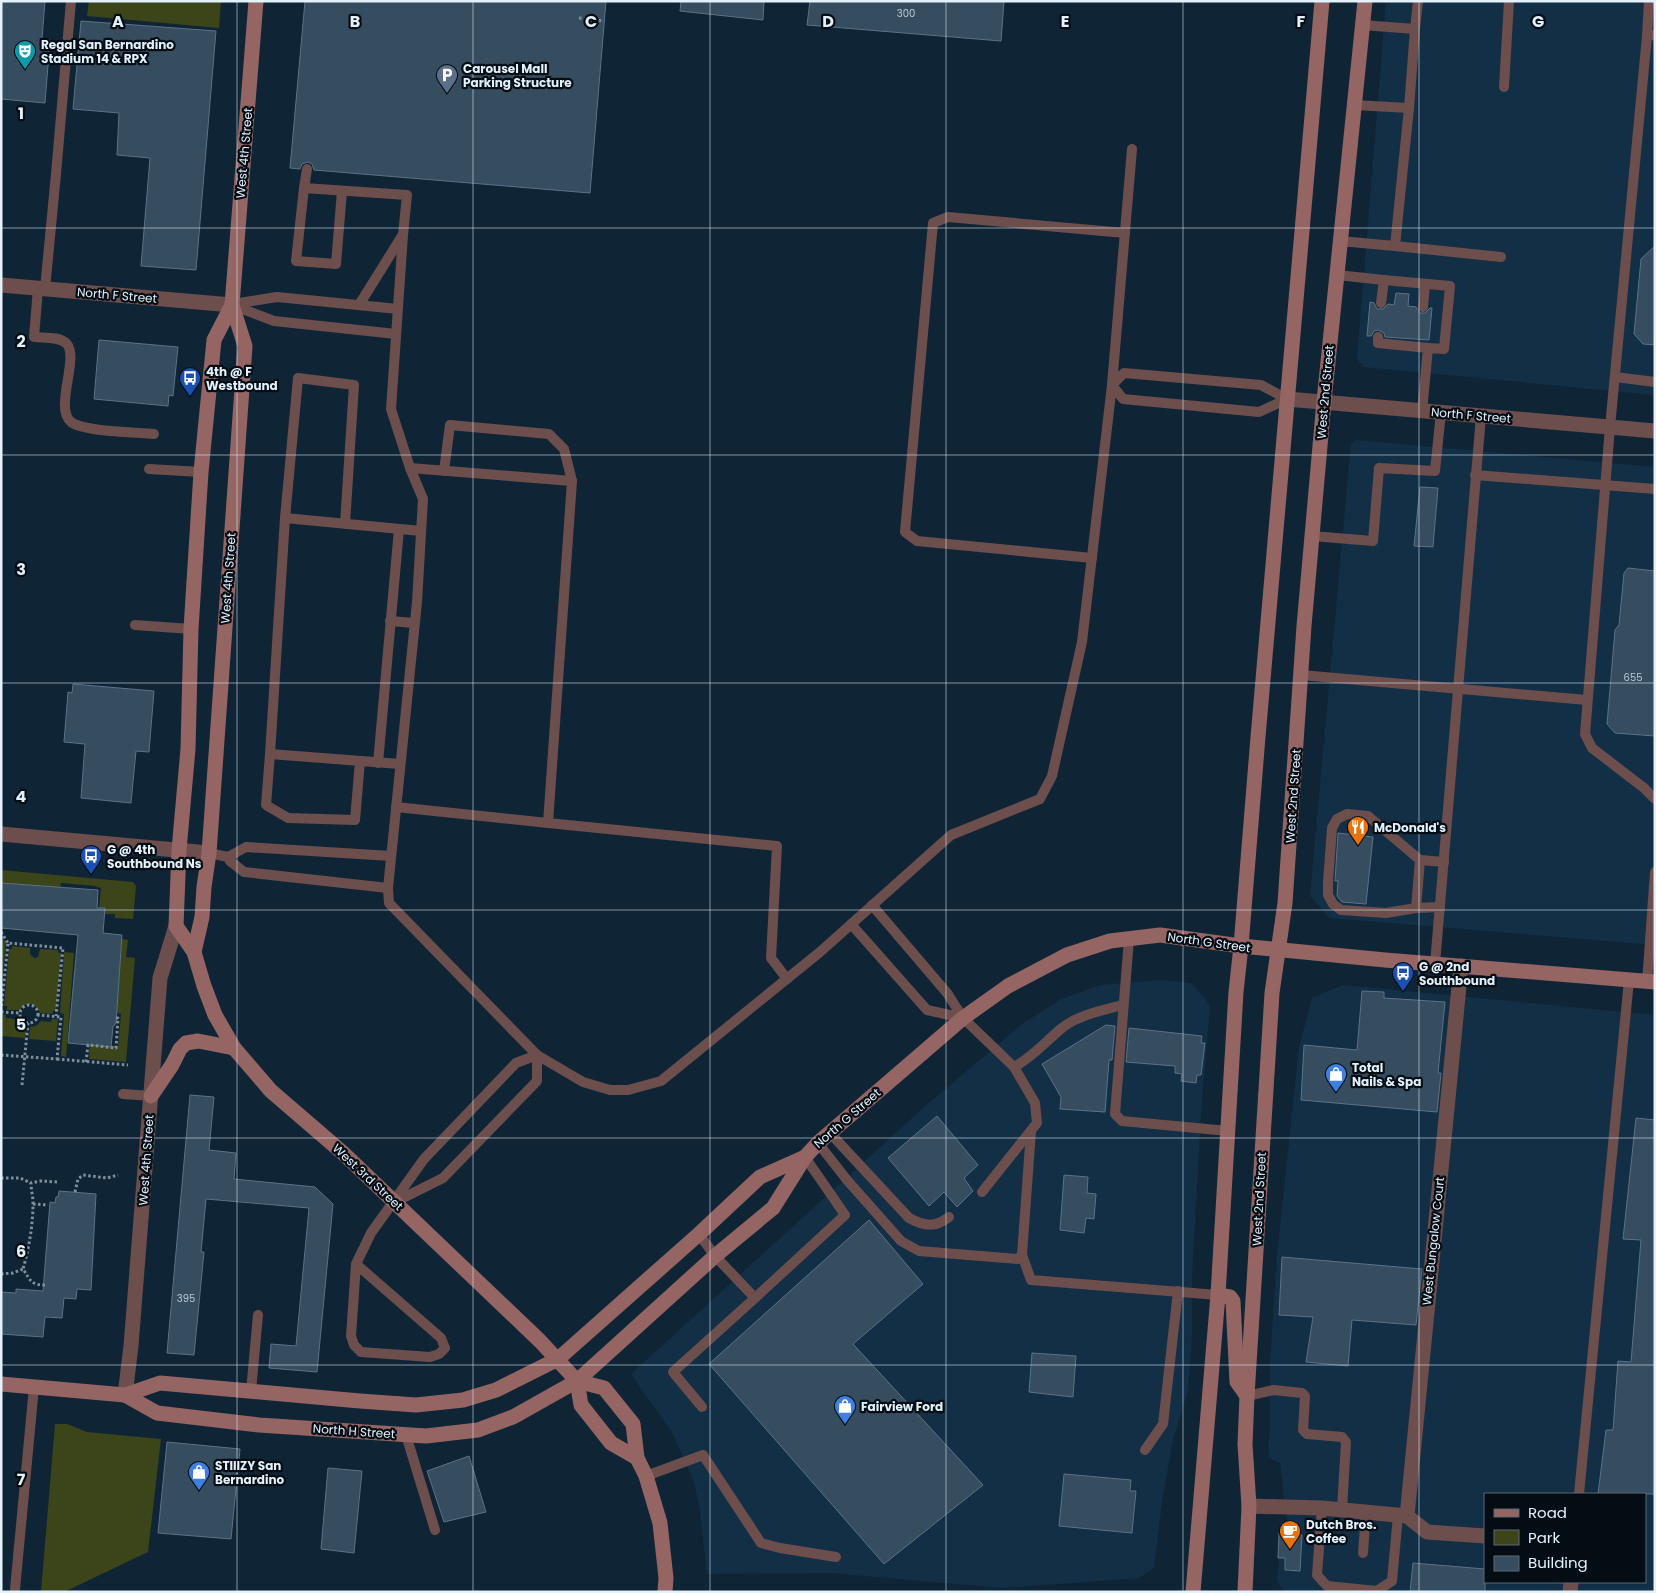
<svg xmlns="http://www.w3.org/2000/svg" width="1656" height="1593" viewBox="0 0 1656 1593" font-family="Poppins,sans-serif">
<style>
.built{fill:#132f45;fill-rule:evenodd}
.green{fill:#3c441a}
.building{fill:#364d5f;stroke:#5b7287}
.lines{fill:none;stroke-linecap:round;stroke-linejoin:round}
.path{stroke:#7e909e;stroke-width:3;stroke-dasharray:2.5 2.5;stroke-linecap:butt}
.service{stroke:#6c4e4d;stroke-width:10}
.minor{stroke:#6c4e4d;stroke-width:15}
.tertiary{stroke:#6c4e4d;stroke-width:15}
.secondary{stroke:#956564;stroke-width:15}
.grid{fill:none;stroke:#e3f1fc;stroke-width:1;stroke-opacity:0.55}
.labels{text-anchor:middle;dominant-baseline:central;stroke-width:4.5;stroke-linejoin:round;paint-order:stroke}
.number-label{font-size:10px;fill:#b8c8d5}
.poi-label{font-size:12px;font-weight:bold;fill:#e3f1fc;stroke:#050d14;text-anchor:start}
.street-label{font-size:12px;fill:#e3f1fc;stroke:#050d14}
.grid-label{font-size:16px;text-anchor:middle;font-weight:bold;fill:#e3f1fc;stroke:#050d14;stroke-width:4.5;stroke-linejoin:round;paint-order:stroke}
</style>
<rect width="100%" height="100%" fill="#0f2536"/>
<g class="built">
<path d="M1386,1h269v394l-291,-28 -7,-8z"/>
<path d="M1356,440l299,27v478l-326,-27 -19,-22 41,-452z"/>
<path d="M1160,980l31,3 15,16 4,7 -9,107 -9,163v57l-4,58 -15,48 -11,63 -8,66 -15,10 -137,10 -172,-15 -123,1 -7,-64 -6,-28 -21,-48 -42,-60 292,-266 99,-84 39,-25 39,-14z"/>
<path d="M1343,985l312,30v577h-370l-8,-11 3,-31 9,-13 -9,-74 -12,-6 2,-34v-60l7,-108 22,-208 13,-49zM1485,1494h160v88h-160z"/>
</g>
<g class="green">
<path d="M89,1h132l-2,27 -132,-12z"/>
<path d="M1,870l132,12 3,4 -3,33 -18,-1v-4h-11v-5l-5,-1 2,-20 -4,-1 -1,-1 -35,-3 -1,5 -59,-5z"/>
<path d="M1,938l5,4 -5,49z"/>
<path d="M122,939l6,1 -2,17 9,1 -9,104 -37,-3 1,-15 28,2 3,-32 -5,-1z"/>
<path d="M12,946l18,2v6l4,4 4,-1 2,-8 18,1v3h3l-5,58h-3l-1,3 -12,-1c-4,-8 -8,-10 -16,-8l-4,5h-13v-4h-3l5,-57h3z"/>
<path d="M64,952l10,1 -8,104 -5,-1 3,-42 -4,-1z"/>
<path d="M1,1014l5,1v3l10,1 4,5 6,3 -1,11 -24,-2z"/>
<path d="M52,1019h6l-2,22 -27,-2 1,-12 6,-1 5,-5 10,1z"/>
<path d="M55,1424h12l20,8 74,7 -13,113 -84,40h-23z"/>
</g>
<g class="building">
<path d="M1,1h44l-3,38 8,1 -5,63 -44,-4z"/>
<path d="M305,1h301l-16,192 -276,-23 -2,-6 -4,-2 -6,2 -2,5 -10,-1z"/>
<path d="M681,1h83l-1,19 -83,-9z"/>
<path d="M810,1h194l-3,40 -194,-16z"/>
<path d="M81,21l135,10 -20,239 -55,-4 9,-108 -33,-3 2,-42 -46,-4z"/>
<path d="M1655,246v99l-12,-1 -9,-10 7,-75z"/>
<path d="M1396,293l13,1 -1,12 8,1 4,6h5l5,-5h2l-3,32 -44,-3 -1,-4 -6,-3 -4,1 -3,5h-4l3,-34 4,1 3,6h6l5,-5 6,1z"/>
<path d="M99,340l79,7 -5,49 -4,-1 -1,11 -74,-7z"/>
<path d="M1420,487l18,1 -5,59 -19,-1z"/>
<path d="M1628,568l27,3v165l-40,-3 -8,-9 8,-94 4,-5 5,-52z"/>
<path d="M73,684l81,7 -5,61 -13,-1 -5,52 -50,-5 4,-54 -21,-2 4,-50 4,1z"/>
<path d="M1338,833l35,4 -7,67 -24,-2 -5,-6 1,-15h-3z"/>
<path d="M1,883l97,7 -1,18h8l-2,25 19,2 -6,88 -3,4 -2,20 -43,-4 10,-108 -77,-7z"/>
<path d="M1362,991l22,1v6l61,4 -7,71h3l-4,39 -136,-12 3,-55 53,5z"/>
<path d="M1106,1025l9,1 -3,34h-3l-4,52 -45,-3 1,-12 -19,-33z"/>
<path d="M1129,1028l73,8 -1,7h4l-4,32h-4l-1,8 -15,-2 1,-7 -7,-1v-7l-49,-4z"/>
<path d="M190,1095l24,2 -5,53 27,3 -2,26 81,8 18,17 -16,168 -48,-4 2,-24 25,2 13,-138 -103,-9 -5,53h3l-10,103 -27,-2z"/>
<path d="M937,1116l41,49 -14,13 9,13 -16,16 -13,-15 -15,14 -41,-48z"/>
<path d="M1636,1118l19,2v374h-57l8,-64h7l5,-69 13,1 10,-122 -18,-1z"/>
<path d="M1064,1175l24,2 -1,16 9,1 -2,25 -8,-1 -2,15 -24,-3z"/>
<path d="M59,1191l37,3 -5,96 -14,-1 -1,10 -12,-1 -2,20 -17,-1 -2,20 -42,-3v-42l15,1v-4l27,2 7,-89 5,1 1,-6h2z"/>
<path d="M869,1220l54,64 -70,60 130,141 -99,79 -175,-200z"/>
<path d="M1282,1257l140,12 -6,56 -64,-5 -4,46 -42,-4 7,-45 -34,-2z"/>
<path d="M1032,1353l44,3 -3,41 -44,-5z"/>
<path d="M167,1442l73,7 -9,90 -73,-6z"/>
<path d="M469,1456l17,56 -42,10 -17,-51z"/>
<path d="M328,1468l34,3 -8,82 -33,-4z"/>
<path d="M1064,1474l67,6 -1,11h6l-4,42 -73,-7z"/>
<path d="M1279,1533l23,2 -2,36 -15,-1v-12h-7z"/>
<path d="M1413,1563l72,6v23h-75z"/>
</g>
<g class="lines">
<g class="path">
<path d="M579,18l25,3"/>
<path d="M1,932l7,11"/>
<circle cx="29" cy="1014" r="9"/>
<path d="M1,1011l7,-68 55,5 -7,68"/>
<path d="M1,1012l19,1"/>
<path d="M1,1055l56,4 4,-42 -23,-2"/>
<path d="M57,1059l71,6"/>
<path d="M86,1062l2,-17 28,3 2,-30h-2"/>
<path d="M22,1085l6,-62"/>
<path d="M1,1178h19l11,5"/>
<path d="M75,1192l3,-13 5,-4 24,3 11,-3"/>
<path d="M33,1204l15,1"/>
<path d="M1,1274l12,-1 10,-4"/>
<path d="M45,1285c-14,0 -14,-4 -22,-16 6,-21 10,-44 10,-66 0,-7 -2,-13 -2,-20l10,-2 17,1"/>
</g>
<g class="service">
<path d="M1362,25l53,4 -6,79"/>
<path d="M1415,29l3,-28"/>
<path d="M1655,35l-8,1 -37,391 -25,307 7,14 52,40 11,11"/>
<path d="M1647,36l2,-35"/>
<path d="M1504,87l5,-86"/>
<path d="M304,188l3,-19"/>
<path d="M342,191l-6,73 -40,-3 8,-73 103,7 -4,40 -12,174 19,59 13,31 -6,103 -29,286 1,15 148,152 46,27 27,8h18l33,-9 159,-129 131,-117 89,-36 12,-23 30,-134 30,-257 20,-236"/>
<path d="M1340,241l55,5 14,-138 -55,-3"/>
<path d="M1395,246l106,11"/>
<path d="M1337,275l47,5 -3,23"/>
<path d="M1384,280l66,6 -6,63 -16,-1"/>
<path d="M38,288l-4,49c10,1 26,-1 33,7 12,15 -13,64 4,78 13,10 65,10 83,12"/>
<path d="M45,289l11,-115 15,-173"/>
<path d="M233,304l44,-7 121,12"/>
<path d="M232,305l42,16 122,13"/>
<path d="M359,305l43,-69"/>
<path d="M1423,307l2,-23"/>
<path d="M1378,337v6l50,5 -6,63"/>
<path d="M1124,373l137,12 26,14 -28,13 -136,-13 -11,-14z"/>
<path d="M1615,377l40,5"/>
<path d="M149,469l52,3"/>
<path d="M444,471l6,-46 99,9 15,15 8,32"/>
<path d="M1475,475l180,14"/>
<path d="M345,524l9,-139 -56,-7 -13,140 136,13"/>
<path d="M1312,536l61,5 6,-73 56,3 6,-59"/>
<path d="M1092,558l-175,-17 -12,-9 28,-309 15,-6 177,16"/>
<path d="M390,621l24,2"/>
<path d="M135,625l56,4"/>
<path d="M1301,675l286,25"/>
<path d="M270,754l15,-236"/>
<path d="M360,761l-5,59 -67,-2 -22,-13 4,-51 130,10"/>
<path d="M378,763l21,-234"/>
<path d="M396,807l152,16 24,-342 -162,-13"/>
<path d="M548,823l229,23 -6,112 16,21"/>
<path d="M209,853l19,4 2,4 14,11 144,16"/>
<path d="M228,857l18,-10 145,9"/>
<path d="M872,905l75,88 16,25 51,49 21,36 2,20 -55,69"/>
<path d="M1440,907l-24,1 -30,5 -45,-3 -8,-6 -5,-9v-13l4,-54 5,-9 10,-5 21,2 52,44 24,2"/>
<path d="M1416,908l4,-48"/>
<path d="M851,924l76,86 36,8"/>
<path d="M1129,939l-14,175 7,7 106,10"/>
<path d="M1435,964l46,-548"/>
<path d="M1647,982l8,-110"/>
<path d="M1014,1067c19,-10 32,-26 48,-39 14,-12 44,-19 61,-23"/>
<path d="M123,1094l28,2"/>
<path d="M830,1133l79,85c15,8 26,10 40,-1"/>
<path d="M818,1143l29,37 54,61 18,10 99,8 4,-4 9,-124"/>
<path d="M395,1202l48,-24 94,-97v-26"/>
<path d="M699,1234l16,22 40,42 -82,74 29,35"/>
<path d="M1022,1255l9,25 187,15"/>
<path d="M356,1264l85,74 4,10 -6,6 -9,3 -69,-5 -7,-7 -3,-9 5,-72 15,-31 53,-74 92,-96 21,-8"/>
<path d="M755,1298l90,-83 -40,-58"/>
<path d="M251,1391l7,-76"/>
<path d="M1247,1396l27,-6 28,3 3,3 -2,34 4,4 35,3 4,5 -4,67"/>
<path d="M406,1435l29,95"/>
<path d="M1145,1450l18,-26 15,-133"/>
<path d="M646,1476l57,-21 58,88 19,5 56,9"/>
<path d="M1579,1494l50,-514"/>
<path d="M1322,1508l-5,67 10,11 50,5 15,-10 6,-66"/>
<path d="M1363,1553l3,-42"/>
<path d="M15,1589l19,-202"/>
</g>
<g class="minor">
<path d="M1,285l231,20"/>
<path d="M1287,399l368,32"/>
<path d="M1,834l208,19"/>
<path d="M1249,1506l73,2 85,8 20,16 58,4"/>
<path d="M1407,1516l54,-550"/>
<path d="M1570,1592l1,-10"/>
</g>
<path class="tertiary" d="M125,1395l6,-49 29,-368 16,-52"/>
<g class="secondary">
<path d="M232,305l-18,35 -13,132 -10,157 -3,120 -9,101 -3,76 18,26 10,34 11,29 19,33 37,43 72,62 197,188 37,40 4,24 30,38 26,15"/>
<path d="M194,952l8,-35 2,-30 5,-34 36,-507 -13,-41 24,-304"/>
<path d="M151,1096l21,-31 8,-16 6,-6 12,-2 36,7"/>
<path d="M1218,1295l12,2 3,4 4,81 10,14"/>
<path d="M577,1381l27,7 29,36 4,34 9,18 14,47 6,55 -1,14"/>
<path d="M1,1384l124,11 35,-12 200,18 56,4 47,-5 33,-10 62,-31 141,-125 61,-57 45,-20"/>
<path d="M125,1395l32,18 102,12 167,11 52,-6 35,-13 64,-36 138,-125 58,-48 32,-51 13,-14 145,-125 45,-32 59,-31 43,-14 50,-6 81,11 144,14 270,22"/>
<path d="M1193,1592l25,-297 18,-303 5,-46 17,-209 64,-736"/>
<path d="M1245,1592l4,-86 -4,-62 2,-48 25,-403 13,-90 19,-277 20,-225 41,-400"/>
</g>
</g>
<path class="grid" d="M237,1v1591M473,1v1591M710,1v1591M946,1v1591M1183,1v1591M1419,1v1591M1,228h1654M1,455h1654M1,683h1654M1,910h1654M1,1138h1654M1,1365h1654"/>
<defs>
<g id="theatre-pin" transform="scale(1.125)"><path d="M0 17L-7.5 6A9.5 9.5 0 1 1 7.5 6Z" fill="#0f9aa8" stroke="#050d14"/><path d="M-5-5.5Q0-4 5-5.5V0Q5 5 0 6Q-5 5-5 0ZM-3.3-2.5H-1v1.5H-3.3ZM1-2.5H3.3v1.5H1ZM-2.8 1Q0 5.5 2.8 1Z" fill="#fff"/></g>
<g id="parking-pin" transform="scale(1.125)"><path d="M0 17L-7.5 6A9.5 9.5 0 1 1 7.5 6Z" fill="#5c6f8a" stroke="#050d14"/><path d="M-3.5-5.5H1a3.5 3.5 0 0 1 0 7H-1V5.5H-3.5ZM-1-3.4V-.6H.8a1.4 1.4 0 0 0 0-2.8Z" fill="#fff"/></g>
<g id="bus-pin" transform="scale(1.125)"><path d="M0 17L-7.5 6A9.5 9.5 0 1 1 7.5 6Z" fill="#1a4fb4" stroke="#050d14"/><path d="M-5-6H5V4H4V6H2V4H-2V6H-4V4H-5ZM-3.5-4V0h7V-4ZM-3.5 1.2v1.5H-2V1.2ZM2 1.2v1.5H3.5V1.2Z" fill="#fff"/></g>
<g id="restaurant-pin" transform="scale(1.125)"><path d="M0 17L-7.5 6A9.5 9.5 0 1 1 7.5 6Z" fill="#e8710a" stroke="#050d14"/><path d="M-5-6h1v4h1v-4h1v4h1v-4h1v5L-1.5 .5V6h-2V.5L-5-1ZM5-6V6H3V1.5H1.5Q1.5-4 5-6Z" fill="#fff"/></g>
<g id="shop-pin" transform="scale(1.125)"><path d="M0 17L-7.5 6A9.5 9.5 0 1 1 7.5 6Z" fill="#3f7fe0" stroke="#050d14"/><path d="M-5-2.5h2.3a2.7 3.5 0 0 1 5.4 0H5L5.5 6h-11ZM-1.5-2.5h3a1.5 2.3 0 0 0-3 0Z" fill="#fff"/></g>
<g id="cafe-pin" transform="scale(1.125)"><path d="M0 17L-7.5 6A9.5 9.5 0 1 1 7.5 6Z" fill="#e8710a" stroke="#050d14"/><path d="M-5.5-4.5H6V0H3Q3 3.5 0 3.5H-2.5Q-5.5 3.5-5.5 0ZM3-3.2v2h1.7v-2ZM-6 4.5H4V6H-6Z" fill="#fff"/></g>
</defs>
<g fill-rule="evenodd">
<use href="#theatre-pin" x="25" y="51"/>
<use href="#parking-pin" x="447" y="75"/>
<use href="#bus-pin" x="190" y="378"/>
<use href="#restaurant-pin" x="1358" y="827"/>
<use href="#bus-pin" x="91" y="856"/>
<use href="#bus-pin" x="1403" y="973"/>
<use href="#shop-pin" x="1336" y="1074"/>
<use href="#shop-pin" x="845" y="1406"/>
<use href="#shop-pin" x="199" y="1472"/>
<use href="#cafe-pin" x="1290" y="1531"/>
</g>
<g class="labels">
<g class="number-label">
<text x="906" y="13">300</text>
<text x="1633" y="677">655</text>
<text x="186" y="1298">395</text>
</g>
<g class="poi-label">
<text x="41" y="44">Regal San Bernardino<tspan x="41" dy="14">Stadium 14 &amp; RPX</tspan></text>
<text x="463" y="68">Carousel Mall<tspan x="463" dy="14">Parking Structure</tspan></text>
<text x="206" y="371">4th @ F<tspan x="206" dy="14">Westbound</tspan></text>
<text x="1374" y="827">McDonald's</text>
<text x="107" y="849">G @ 4th<tspan x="107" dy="14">Southbound Ns</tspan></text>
<text x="1419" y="966">G @ 2nd<tspan x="1419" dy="14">Southbound</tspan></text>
<text x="1352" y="1067">Total<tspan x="1352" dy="14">Nails &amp; Spa</tspan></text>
<text x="861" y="1406">Fairview Ford</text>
<text x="215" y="1465">STIIIZY San<tspan x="215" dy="14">Bernardino</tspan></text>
<text x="1306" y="1524">Dutch Bros.<tspan x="1306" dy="14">Coffee</tspan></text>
</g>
<g class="street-label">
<text transform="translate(244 153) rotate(-85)">West 4th Street</text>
<text transform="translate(117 295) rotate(5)">North F Street</text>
<text transform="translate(1325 392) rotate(-85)">West 2nd Street</text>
<text transform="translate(1471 415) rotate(5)">North F Street</text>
<text transform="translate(228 578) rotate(-86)">West 4th Street</text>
<text transform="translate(1293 796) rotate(-86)">West 2nd Street</text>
<text transform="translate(1209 942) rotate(8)">North G Street</text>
<text transform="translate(847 1118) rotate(-41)">North G Street</text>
<text transform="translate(146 1160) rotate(-86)">West 4th Street</text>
<text transform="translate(368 1177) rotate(43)">West 3rd Street</text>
<text transform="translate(1259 1199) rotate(-87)">West 2nd Street</text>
<text transform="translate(1433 1241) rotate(-84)">West Bungalow Court</text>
<text transform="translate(354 1431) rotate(4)">North H Street</text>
</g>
</g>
<g class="grid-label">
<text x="118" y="27">A</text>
<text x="355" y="27">B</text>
<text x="591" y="27">C</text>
<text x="828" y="27">D</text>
<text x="1065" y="27">E</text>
<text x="1301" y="27">F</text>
<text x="1538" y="27">G</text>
<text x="21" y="119">1</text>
<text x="21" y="347">2</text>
<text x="21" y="575">3</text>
<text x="21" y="802">4</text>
<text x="21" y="1030">5</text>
<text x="21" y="1257">6</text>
<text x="21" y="1485">7</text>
</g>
<rect width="1656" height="1593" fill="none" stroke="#e3f1fc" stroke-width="5"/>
<rect x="1484" y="1493" width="162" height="90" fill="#050d14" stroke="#5e6871"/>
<rect x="1494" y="1509" width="25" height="8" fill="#956564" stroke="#5e6871"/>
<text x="1528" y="1518" font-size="15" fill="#e3f1fc">Road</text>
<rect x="1494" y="1530" width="25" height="15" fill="#3c441a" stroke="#5e6871"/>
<text x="1528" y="1543" font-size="15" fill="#e3f1fc">Park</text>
<rect x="1494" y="1556" width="25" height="15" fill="#364d5f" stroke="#5e6871"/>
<text x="1528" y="1568" font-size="15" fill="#e3f1fc">Building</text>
</svg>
